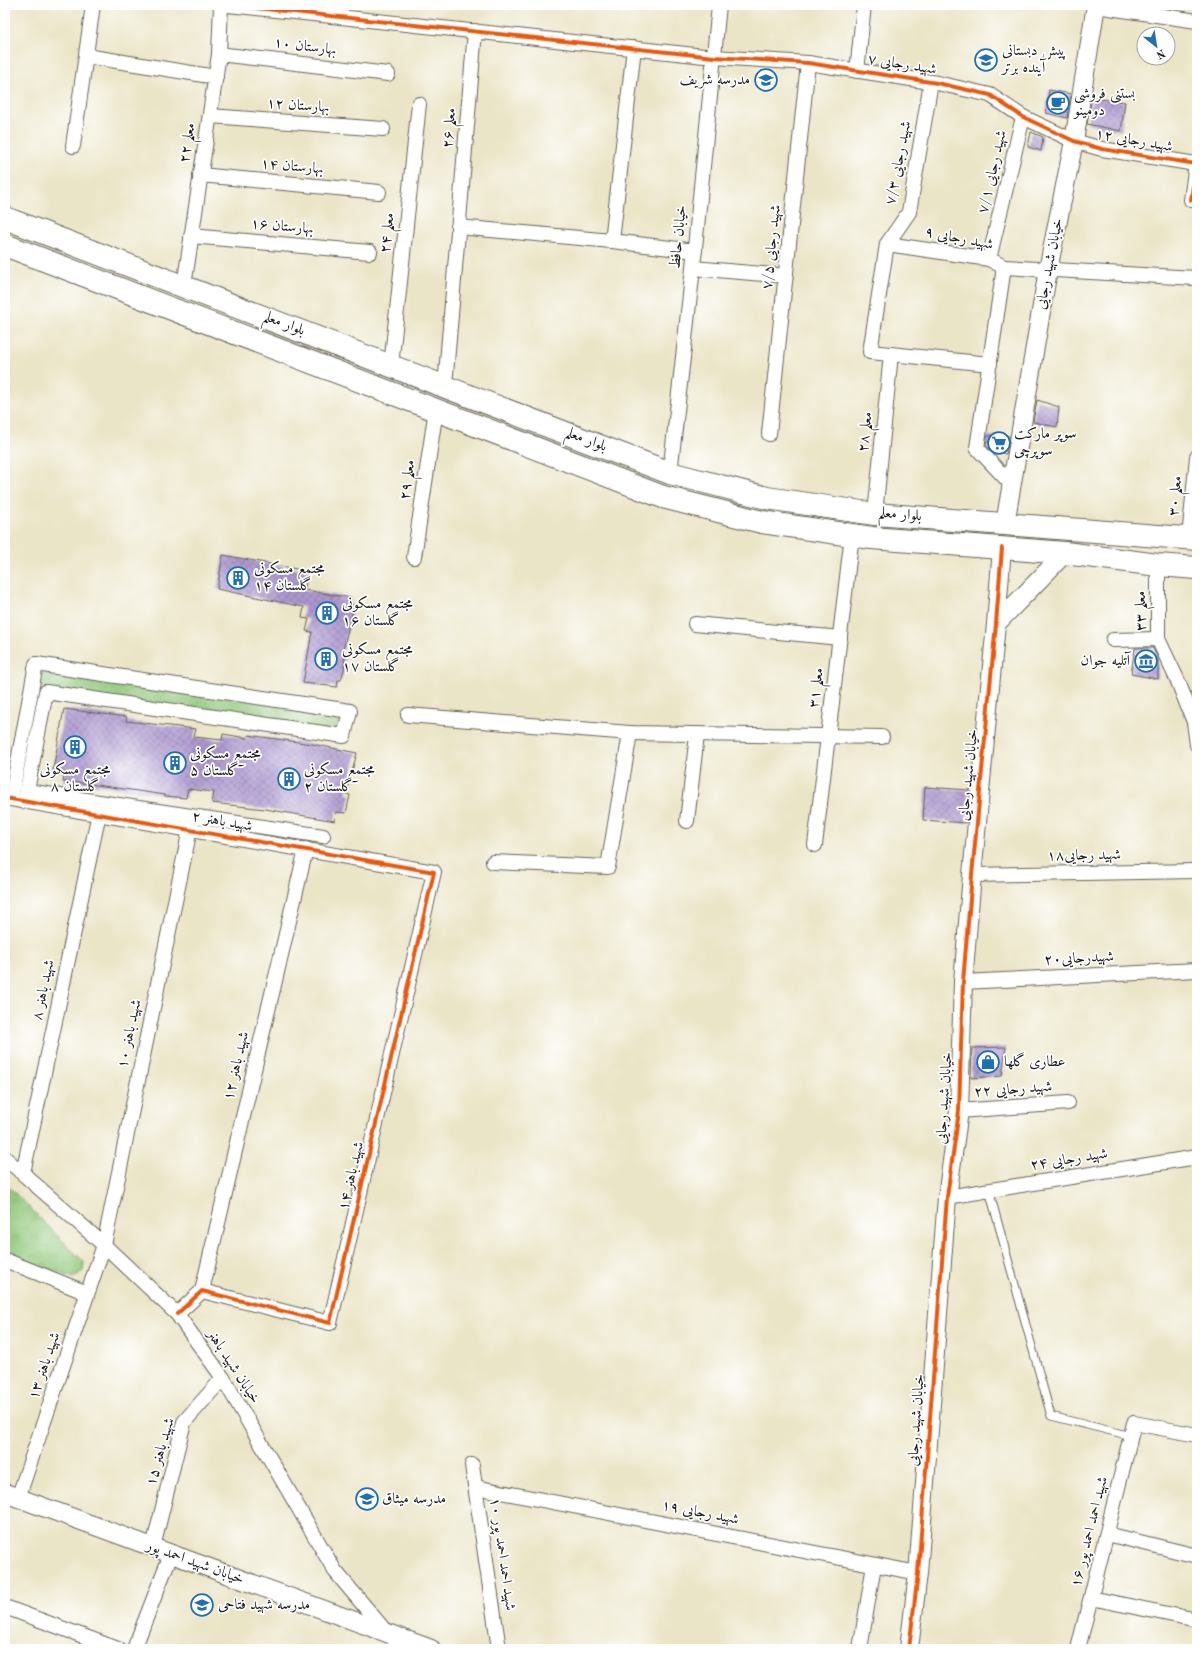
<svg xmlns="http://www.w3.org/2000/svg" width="1202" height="1654" viewBox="0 0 1202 1654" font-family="'Old Standard TT',Amiri,serif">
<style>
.grass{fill:url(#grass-dots);stroke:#57724b}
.park{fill:url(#park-crowns);stroke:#57724b}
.building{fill:url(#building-cross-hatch)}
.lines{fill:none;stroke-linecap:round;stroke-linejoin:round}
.service-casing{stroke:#646258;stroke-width:9}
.minor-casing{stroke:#646258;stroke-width:16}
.tertiary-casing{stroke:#646258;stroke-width:20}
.primary-casing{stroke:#646258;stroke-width:24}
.service{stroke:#fff;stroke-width:7}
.minor{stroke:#fff;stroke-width:14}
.tertiary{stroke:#fff;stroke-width:18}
.primary{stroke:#fff;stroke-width:22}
.cycleway-casing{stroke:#fff;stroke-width:6}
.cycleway{stroke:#e8590c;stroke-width:4}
.labels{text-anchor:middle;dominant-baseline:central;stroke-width:3.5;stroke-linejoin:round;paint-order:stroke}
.street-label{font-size:15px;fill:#1c1c1c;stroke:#fff}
.poi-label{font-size:15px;fill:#1c1c1c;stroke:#fff;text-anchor:start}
</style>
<defs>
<pattern id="grass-dots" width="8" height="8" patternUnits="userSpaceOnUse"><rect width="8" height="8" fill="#92c87a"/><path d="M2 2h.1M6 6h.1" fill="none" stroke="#7dab69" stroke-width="1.8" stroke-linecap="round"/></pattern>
<pattern id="park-crowns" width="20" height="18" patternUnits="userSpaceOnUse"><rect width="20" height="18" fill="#92c87a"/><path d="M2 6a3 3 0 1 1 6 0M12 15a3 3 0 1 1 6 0" fill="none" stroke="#7dab69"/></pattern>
<pattern id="building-cross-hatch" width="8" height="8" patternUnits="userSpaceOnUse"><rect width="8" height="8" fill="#ad99d1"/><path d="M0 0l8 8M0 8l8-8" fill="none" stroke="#8c7ca9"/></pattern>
</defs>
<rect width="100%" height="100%" fill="#fff"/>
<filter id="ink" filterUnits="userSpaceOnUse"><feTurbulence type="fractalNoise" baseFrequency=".025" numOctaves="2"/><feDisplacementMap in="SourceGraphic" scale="8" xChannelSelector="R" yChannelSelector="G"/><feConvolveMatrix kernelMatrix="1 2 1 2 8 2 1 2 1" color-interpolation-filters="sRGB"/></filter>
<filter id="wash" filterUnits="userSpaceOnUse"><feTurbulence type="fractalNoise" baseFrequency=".012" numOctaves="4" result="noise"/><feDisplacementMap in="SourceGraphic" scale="16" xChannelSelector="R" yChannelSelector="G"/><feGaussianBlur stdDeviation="0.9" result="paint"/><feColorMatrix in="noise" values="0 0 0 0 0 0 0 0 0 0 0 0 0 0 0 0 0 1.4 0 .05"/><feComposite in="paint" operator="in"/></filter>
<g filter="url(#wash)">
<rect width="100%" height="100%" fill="#ebe5c7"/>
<path class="grass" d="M37,666l310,47 -5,21 -309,-46z"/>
<path class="park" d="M6,1184l78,78 -1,9 -10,7 -68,-26z"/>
<g id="blocks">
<g class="building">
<path d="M1049,90l22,4 -4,24 -21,-5z"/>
<path d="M1092,98l33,4 -4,29 -34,-7z"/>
<path d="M1031,132l12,5 -2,14 -13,-4z"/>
<path d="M1037,400l22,7 -2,20 -24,-5z"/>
<path d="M987,436h22l-3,18 -15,-4 -5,-5z"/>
<path d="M223,555l84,16 -2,19 46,8 -2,6 5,1 -12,49 3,1 -1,15 -3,10h-3l-1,7 -34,-4 9,-51 -6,-1 3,-12 -7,-1 2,-11 -87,-18z"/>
<path d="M1135,648h18l5,12v19l-27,-5z"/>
<path d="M64,709l63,8 -1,4 70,8 -2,8 28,3 1,-6 24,4 1,-3 64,9 45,9 -11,41 4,1 -4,18 -10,-1 -1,9 -70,-12 -53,-6 2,-11 -26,-3 -2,9 -21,-2v-1l-82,-12 -20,-1 1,-10 -11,-2z"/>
<path d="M925,787l44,3 -3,33 -43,-3z"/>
<path d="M1006,1047l-4,29 -31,2 1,-30z"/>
</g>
</g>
</g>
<g filter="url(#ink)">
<use href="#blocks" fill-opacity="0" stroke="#646258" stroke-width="1"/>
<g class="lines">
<g class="service-casing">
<path id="service" d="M989,1190l62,226 80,20"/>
</g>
<g class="minor-casing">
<g id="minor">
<path d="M228,5l486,52 94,6 129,20 53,12 33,22 51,24 28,8 94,15 -5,36h6"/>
<path d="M1096,6l101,15"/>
<path d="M634,48l-22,193 83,10"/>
<path d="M219,54l169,20"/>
<path d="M86,56l130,21"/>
<path d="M857,71l7,-66"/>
<path d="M931,82l-22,130 -22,32 -17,108 120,12"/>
<path d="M210,116l173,13"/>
<path d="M73,146l20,-141"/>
<path d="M200,175l179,17"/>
<path d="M458,227l154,14"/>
<path d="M191,236l179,16"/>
<path d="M887,244l102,15 15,8 191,11"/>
<path d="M989,259l34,-142"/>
<path d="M1004,267l-27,181 35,37"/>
<path d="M693,268l93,8"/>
<path d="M184,286l35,-232 2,-49"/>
<path d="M391,366l28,-262"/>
<path d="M445,386l30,-355"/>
<path d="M769,434l39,-371"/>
<path d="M670,473l23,-205 26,-263"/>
<path d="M875,514l16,-160"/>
<path d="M1189,538l8,-81"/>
<path d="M414,557l22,-148"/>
<path d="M1158,565v74l19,40 17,43 3,23"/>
<path d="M695,624l145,14"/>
<path d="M1113,640l45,-1"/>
<path d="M408,715l222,18 252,4"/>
<path d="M27,791l296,45"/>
<path d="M5,798l429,74 -104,451 -128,-32 -25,23"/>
<path d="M11,799l25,-135 314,47 -6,25 -298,-44 -21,109"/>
<path d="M687,821l10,-86"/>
<path d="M815,845l37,-310"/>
<path d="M493,862l115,5 22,-134"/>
<path d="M972,875l225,-4"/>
<path d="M963,982l234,-12"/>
<path d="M959,1111l109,-8"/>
<path d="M5,1158l99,87 73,69 46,64 112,193 52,62"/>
<path d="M23,1173l76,-360"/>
<path d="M947,1197l250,-40"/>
<path d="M5,1260l82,33"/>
<path d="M202,1291l104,-442"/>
<path d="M472,1465l27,184"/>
<path d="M475,1487l443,86"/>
<path d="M18,1498l86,-253 86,-416"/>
<path d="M1107,1534l90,22"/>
<path d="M153,1547l31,-125 39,-44"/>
<path d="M1091,1598l106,22"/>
<path d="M5,1607l113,42"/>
<path d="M134,1649l37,-95"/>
<path d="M860,1649l14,-84"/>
<path d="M1078,1649l56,-226 63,12"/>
</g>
</g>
<g class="tertiary-casing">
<g id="tertiary">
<path d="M1005,524l43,-254 26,-129 22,-136"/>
<path d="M996,624l69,-71"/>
<path d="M5,1493l426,156"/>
<path d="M909,1649l9,-76 29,-376 12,-86 4,-129 9,-107 24,-251 6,-76"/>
</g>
</g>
<g class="primary-casing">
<g id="primary">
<path d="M5,218l665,255 97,25 108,16 322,25"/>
<path d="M5,245l658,252 99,25 110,16 193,15 93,12 39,3"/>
</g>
</g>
<use href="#service" class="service"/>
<use href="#minor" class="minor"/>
<use href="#tertiary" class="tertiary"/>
<use href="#primary" class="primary"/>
<g class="cycleway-casing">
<g id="cycleway">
<path d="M228,5l486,52 94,6 129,20 53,12 33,22 51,24 28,8 94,15 -5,36h6"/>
<path d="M5,798l429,74 -104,451 -128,-32 -25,23"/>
<path d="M909,1649l9,-76 29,-376 12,-86 4,-129 9,-107 24,-251 6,-76"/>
</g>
</g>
<use href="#cycleway" class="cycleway"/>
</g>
</g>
<defs>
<g id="school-ring" transform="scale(1.15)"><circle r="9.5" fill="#fff" stroke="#1f6fb2" stroke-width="1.5"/><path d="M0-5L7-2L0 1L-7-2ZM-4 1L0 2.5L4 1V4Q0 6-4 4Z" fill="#1f6fb2"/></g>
<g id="cafe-ring" transform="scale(1.15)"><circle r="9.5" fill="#fff" stroke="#1f6fb2" stroke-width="1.5"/><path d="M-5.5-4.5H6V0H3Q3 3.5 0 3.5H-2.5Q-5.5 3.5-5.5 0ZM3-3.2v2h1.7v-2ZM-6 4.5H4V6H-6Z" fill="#1f6fb2"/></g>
<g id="supermarket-ring" transform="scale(1.15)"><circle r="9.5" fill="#fff" stroke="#1f6fb2" stroke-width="1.5"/><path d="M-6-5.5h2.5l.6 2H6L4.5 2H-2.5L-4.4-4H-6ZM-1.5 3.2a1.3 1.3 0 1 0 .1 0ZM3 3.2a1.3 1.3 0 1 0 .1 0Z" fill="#1f6fb2"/></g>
<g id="building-ring" transform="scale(1.15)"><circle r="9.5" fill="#fff" stroke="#1f6fb2" stroke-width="1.5"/><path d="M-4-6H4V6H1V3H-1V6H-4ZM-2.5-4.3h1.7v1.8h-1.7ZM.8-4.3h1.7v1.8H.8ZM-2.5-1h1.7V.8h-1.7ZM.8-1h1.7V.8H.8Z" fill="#1f6fb2"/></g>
<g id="museum-ring" transform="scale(1.15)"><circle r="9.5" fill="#fff" stroke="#1f6fb2" stroke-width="1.5"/><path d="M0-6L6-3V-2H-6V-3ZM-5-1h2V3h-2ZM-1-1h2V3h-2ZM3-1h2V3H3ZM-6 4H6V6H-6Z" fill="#1f6fb2"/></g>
<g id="shop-ring" transform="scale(1.15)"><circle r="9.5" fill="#fff" stroke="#1f6fb2" stroke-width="1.5"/><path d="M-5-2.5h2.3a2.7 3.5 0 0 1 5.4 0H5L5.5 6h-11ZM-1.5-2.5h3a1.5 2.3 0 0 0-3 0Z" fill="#1f6fb2"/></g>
</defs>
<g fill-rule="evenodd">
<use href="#school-ring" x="986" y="60"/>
<use href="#school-ring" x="766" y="80"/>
<use href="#cafe-ring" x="1058" y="103"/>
<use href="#supermarket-ring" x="999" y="443"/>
<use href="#building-ring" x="238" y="578"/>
<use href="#building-ring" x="327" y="613"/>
<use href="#building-ring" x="326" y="659"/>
<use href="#museum-ring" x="1146" y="661"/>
<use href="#building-ring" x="75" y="747"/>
<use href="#building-ring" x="175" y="763"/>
<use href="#building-ring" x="289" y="779"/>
<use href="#shop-ring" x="988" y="1062"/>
<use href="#school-ring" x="367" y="1499"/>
<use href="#school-ring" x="202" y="1605"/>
</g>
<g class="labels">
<g class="street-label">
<text transform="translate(305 47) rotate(7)">بهارستان ۱۰</text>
<text transform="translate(902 65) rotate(9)">شهید رجایی ۷</text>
<text transform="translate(298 106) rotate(4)">بهارستان ۱۲</text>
<text transform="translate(450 128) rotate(-85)">معلم ۲۶</text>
<text transform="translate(1134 141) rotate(10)">شهید رجایی ۱۲</text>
<text transform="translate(188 143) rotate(-81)">معلم ۲۲</text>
<text transform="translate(899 163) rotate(-79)">شهید رجایی ۷/۳</text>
<text transform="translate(292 167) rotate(5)">بهارستان ۱۴</text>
<text transform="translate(993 172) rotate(-77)">شهید رجایی ۷/۱</text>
<text transform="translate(282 227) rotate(5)">بهارستان ۱۶</text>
<text transform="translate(388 233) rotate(-84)">معلم ۲۴</text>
<text transform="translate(679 237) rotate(-84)">خیابان حافظ</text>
<text transform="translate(959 239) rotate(11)">شهید رجایی ۹</text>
<text transform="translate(772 247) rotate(-84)">شهید رجایی ۷/۵</text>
<text transform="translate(1050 264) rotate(-79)">خیابان شهید رجایی</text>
<text transform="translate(284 324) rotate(21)">بلوار معلم</text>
<text transform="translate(866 432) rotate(-84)">معلم ۲۸</text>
<text transform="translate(586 440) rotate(21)">بلوار معلم</text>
<text transform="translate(408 480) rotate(-82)">معلم ۲۹</text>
<text transform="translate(1176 496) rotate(-85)">معلم ۳۰</text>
<text transform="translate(900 515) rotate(5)">بلوار معلم</text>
<text transform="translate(1141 611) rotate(-90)">معلم ۳۳</text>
<text transform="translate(817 688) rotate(-83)">معلم ۳۱</text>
<text transform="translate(969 775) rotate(-84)">خیابان شهید رجایی</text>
<text transform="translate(222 822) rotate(10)">شهید باهنر ۲</text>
<text transform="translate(1084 856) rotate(-1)">شهید رجایی۱۸</text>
<text transform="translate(1079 959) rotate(-3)">شهیدرجایی۲۰</text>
<text transform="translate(44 990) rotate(-78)">شهید باهنر ۸</text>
<text transform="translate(130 1034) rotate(-78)">شهید باهنر ۱۰</text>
<text transform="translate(237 1066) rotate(-77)">شهید باهنر ۱۲</text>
<text transform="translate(1013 1090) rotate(-4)">شهید رجایی ۲۲</text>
<text transform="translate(945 1098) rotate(-86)">خیابان شهید رجایی</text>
<text transform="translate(1069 1160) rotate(-9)">شهید رجایی ۲۴</text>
<text transform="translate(352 1176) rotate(-77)">شهید باهنر ۱۴</text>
<text transform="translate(45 1366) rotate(-71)">شهید باهنر ۱۳</text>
<text transform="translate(233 1367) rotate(57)">خیابان شهید باهنر</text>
<text transform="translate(917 1420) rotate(-86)">خیابان شهید رجایی</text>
<text transform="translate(161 1452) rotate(-74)">شهید باهنر ۱۵</text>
<text transform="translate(700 1513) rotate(11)">شهید رجایی ۱۹</text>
<text transform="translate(1090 1532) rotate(-76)">شهید احمد احمد پور ۱۶</text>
<text transform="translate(502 1554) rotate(82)">شهید احمد احمد پور ۱۰</text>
<text transform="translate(195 1563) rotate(20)">خیابان شهید احمد پور</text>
</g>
<g class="poi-label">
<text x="1002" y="51">پیش دبستانی<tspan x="1002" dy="17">آینده برتر</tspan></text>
<text x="750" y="80" text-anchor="end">مدرسه شریف</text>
<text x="1074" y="94">بستنی فروشی<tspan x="1074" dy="17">دومینو</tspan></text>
<text x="1014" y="434">سوپر مارکت<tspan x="1014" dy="17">سوپرچی</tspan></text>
<text x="254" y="569">مجتمع مسکونی<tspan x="254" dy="17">گلستان ۱۴</tspan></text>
<text x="342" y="604">مجتمع مسکونی<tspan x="342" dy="17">گلستان ۱۶</tspan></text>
<text x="342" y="650">مجتمع مسکونی<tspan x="342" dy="17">گلستان ۱۷</tspan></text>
<text x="1130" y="661" text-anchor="end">آتلیه جوان</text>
<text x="190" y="754">مجتمع مسکونی<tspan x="190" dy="17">گلستان ۵</tspan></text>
<text x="75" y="770" text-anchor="middle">مجتمع مسکونی<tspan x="75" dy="17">گلستان ۸</tspan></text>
<text x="304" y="770">مجتمع مسکونی<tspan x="304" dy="17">گلستان ۲</tspan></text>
<text x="1004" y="1062">عطاری گلها</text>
<text x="382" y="1499">مدرسه میثاق</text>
<text x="218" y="1605">مدرسه شهید فتاحی</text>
</g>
</g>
<rect width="1202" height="1654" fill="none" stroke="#fff" stroke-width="20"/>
<g transform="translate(1156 46) rotate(150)"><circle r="19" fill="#ffffff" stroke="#a4a4a4"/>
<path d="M0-3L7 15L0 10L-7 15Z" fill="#1f6fb2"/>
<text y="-6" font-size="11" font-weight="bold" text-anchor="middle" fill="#1c1c1c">N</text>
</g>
</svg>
